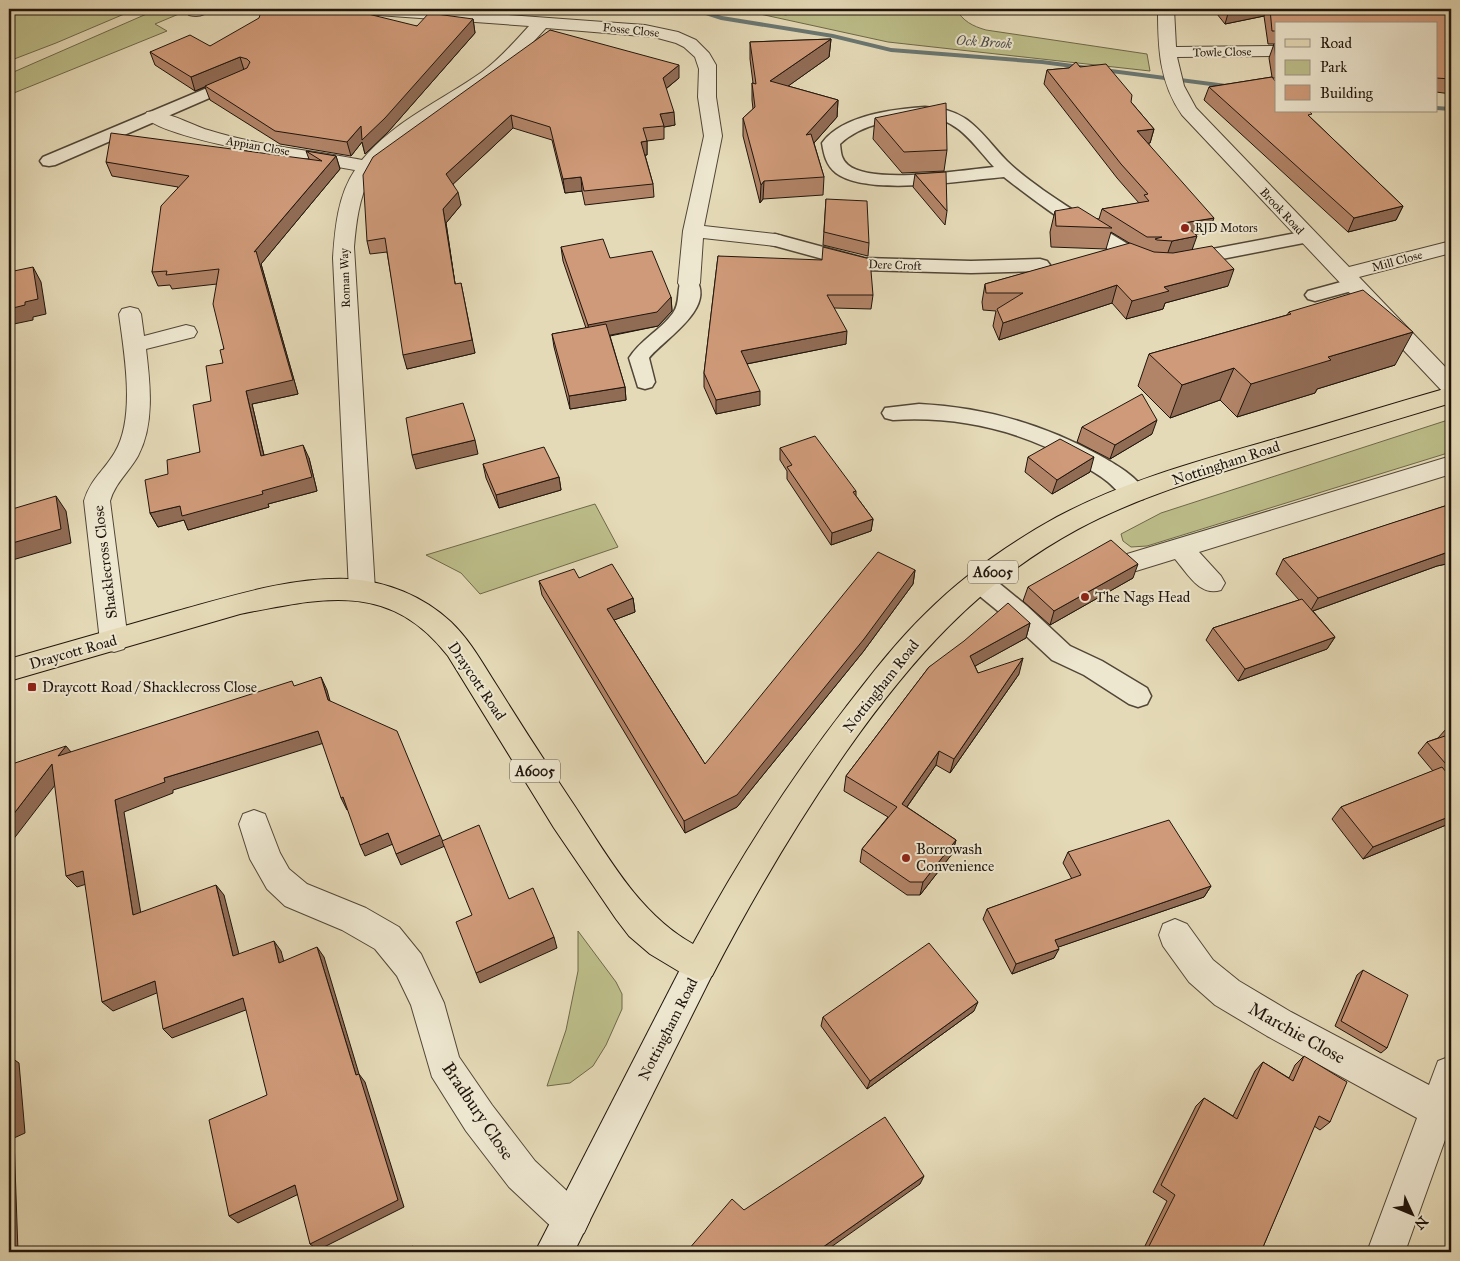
<svg xmlns="http://www.w3.org/2000/svg" width="1460" height="1261" viewBox="0 0 1460 1261" font-family="'IM FELL Great Primer',serif">
<style>
.green{fill:#bcbd89;stroke:#6e694a}
.lines{fill:none;stroke-linecap:round;stroke-linejoin:round}
.stream{fill:#697773;fill-rule:evenodd}
.lane-casing{stroke:#514637;stroke-width:3}
.street-casing{stroke:#514637;stroke-width:2}
.secondary-casing{stroke:#20150c;stroke-width:2}
.primary-casing{stroke:#20150c;stroke-width:2}
.lane{fill:#eee7d0;fill-rule:evenodd}
.street{fill:#eee7d0;fill-rule:evenodd}
.secondary{fill:#eee7d0;fill-rule:evenodd}
.primary{fill:#e5dab7;fill-rule:evenodd}
.wall{fill:#b28468;stroke:#20150c}
.shaded-wall{fill:#916c55;stroke:#20150c}
.building{fill:#cf9a79;stroke:#20150c}
.poi-dot{fill:#8f2418;stroke:#eee7d0;stroke-width:2}
.labels{text-anchor:middle;dominant-baseline:central;stroke-width:4;stroke-linejoin:round;paint-order:stroke}
.far-street-label{font-size:12px;fill:#20150c;stroke:#eee7d0}
.far-poi-label{font-size:12px;fill:#20150c;stroke:#eee7d0;text-anchor:start}
.far-water-label{font-size:14px;font-style:italic;fill:#4a4e48;stroke:#eee7d0}
.shield{fill:#eee7d0;stroke:#5e5447;stroke-width:1}
.shield-label{font-size:14px;font-weight:bold;fill:#20150c}
.street-label{font-size:15px;fill:#20150c;stroke:#eee7d0}
.poi-label{font-size:15px;fill:#20150c;stroke:#eee7d0;text-anchor:start}
.near-street-label{font-size:18px;fill:#20150c;stroke:#eee7d0}
</style>
<rect width="100%" height="100%" fill="#e5dab7"/>
<filter id="stains"><feTurbulence type="fractalNoise" baseFrequency=".004" numOctaves="4"/><feColorMatrix values="0 0 0 0 .2 0 0 0 0 .09 0 0 0 0 .02 0 0 0 .5 -.17"/></filter>
<radialGradient id="worn" r=".72"><stop offset=".6" stop-color="#630" stop-opacity="0"/><stop offset="1" stop-color="#630" stop-opacity=".3"/></radialGradient>
<g class="green">
<path d="M9,9h33l4,2 5,-2h85l-80,34 -47,18v-22l5,-2 -5,-3z"/>
<path d="M158,9h23l5,2 -31,13 12,7 -158,64v-21z"/>
<path d="M737,9h21l28,6 9,-6h161c7,12 16,17 30,21l161,24 3,17 -262,-29z"/>
<path d="M1451,419v33l-304,94 -16,1 -8,-6 -2,-7 40,-21z"/>
<path d="M595,504l23,43 -138,47 -19,-21 -35,-18z"/>
<path d="M578,931l38,51 6,12v15l-16,36 -13,21 -23,17 -23,3 19,-56 12,-59z"/>
</g>
<g class="lines">
<g class="stream">
<path d="M687,9h11l24,7 111,18 58,14 151,12 192,25 4,2 -4,2 -192,-25 -151,-12 -58,-14 -112,-18z"/>
<path d="M1436,106l15,1v4l-15,-1z"/>
</g>
<g class="lane-casing">
<g id="lane">
<path d="M238,75l6,2 2,3 -2,3 -189,82 -6,1 -6,-1 -3,-4 3,-4z"/>
<path d="M925,107c45,2 54,25 82,54 11,11 24,20 36,29 30,21 62,40 93,59 7,5 18,6 23,13l-3,4c-27,7 -128,-70 -152,-89 -39,3 -136,20 -168,-4 -10,-8 -12,-18 -14,-30 20,-28 72,-34 103,-36zM925,117c33,1 48,27 69,50 -31,3 -122,18 -146,-2 -7,-6 -7,-12 -8,-21 22,-21 56,-25 85,-27z"/>
<path d="M1307,231l7,2 2,4 -2,4 -128,25 -7,-2 -2,-4 2,-4 7,-2z"/>
<path d="M775,234l89,24 107,3 69,-2 7,2 3,4 -3,4 -7,2 -69,2 -108,-3 -95,-26 -2,-4 2,-4z"/>
<path d="M689,277l7,2c20,30 -33,61 -47,79l6,24 -3,5 -7,2 -7,-2 -9,-29c12,-19 32,-28 44,-45 8,-11 3,-24 9,-34z"/>
<path d="M1352,279l7,2 3,4 -3,4 -44,12 -7,-2 -3,-4 3,-4z"/>
<path d="M919,404c64,3 124,20 180,51 16,9 38,21 47,38l-3,6c-5,1 -9,3 -15,0 -7,-3 -14,-12 -20,-17 -10,-8 -21,-14 -32,-20 -57,-32 -118,-46 -183,-42l-8,-2 -3,-5 3,-5z"/>
<path d="M980,573l9,2 38,31 43,40 32,15 45,27 4,8 -4,8 -9,3 -9,-3 -45,-29 -32,-15 -43,-40 -38,-31 -3,-7 3,-7z"/>
</g>
</g>
<g class="street-casing">
<g id="street">
<path d="M189,9h21c-5,7 -13,8 -21,6l-2,-3z"/>
<path d="M356,9h71l218,16 33,7 18,8 13,13 7,12v32l6,39 -18,90 71,8 7,2 3,4 -3,4 -7,2 -72,-8 -3,45 -3,5 -8,2 -8,-2 -3,-5 5,-52 21,-95 -6,-39 1,-28 -4,-12 -11,-10 -8,-4 -22,-6 -108,-9c-16,17 -32,37 -51,51 -39,29 -102,53 -125,98 -11,21 -14,46 -16,70l21,343 -4,7 -9,3 -9,-3 -4,-7 -16,-332c2,-30 5,-63 22,-88 -35,-7 -194,-30 -211,-54l3,-4c14,-4 45,13 61,18 50,16 103,20 154,30 33,-40 79,-59 120,-88 18,-13 32,-30 47,-46l-165,-12 -6,-2z"/>
<path d="M1158,9h16l2,38 100,-1v10l-99,1 7,29 12,22 153,159 102,-26v12l-92,24 92,96v22l-8,-3 -261,-277c-23,-33 -24,-68 -24,-106z"/>
<path d="M130,307l8,2 3,5 3,22 42,-11 8,2 3,5 -3,5 -48,12c4,34 9,75 -8,107 -9,16 -23,27 -28,45l18,140 -4,8 -10,3 -10,-3 -4,-8 -16,-140c7,-23 20,-30 31,-49 21,-35 9,-100 4,-138l3,-5z"/>
<path d="M1451,456v18l-252,78 22,24 4,7 -4,7c-21,7 -33,-16 -46,-31l-39,12 -9,-3 -4,-7 4,-7z"/>
<path d="M254,810l11,4 15,39 9,16 18,15 59,24 33,19 22,27 23,49 15,54 33,48 43,56 49,46 6,13 -6,13 -13,6 -13,-6 -49,-46 -43,-56 -34,-54 -21,-72 -14,-29 -22,-27 -33,-19 -57,-24 -18,-17 -17,-30 -11,-35 4,-10z"/>
<path d="M1175,919l12,5 26,36 26,21 52,31 138,73 9,-24 13,-5v67l-46,129h-38l50,-134 -150,-82 -52,-31 -26,-23 -26,-36 -4,-11 4,-11z"/>
</g>
</g>
<g class="secondary-casing">
<path id="secondary" d="M700,949l12,5 5,11 -143,287h-39l153,-298z"/>
</g>
<g class="primary-casing">
<path id="primary" d="M1451,387v16c-56,17 -113,34 -170,51 -69,21 -139,41 -203,75 -100,54 -168,132 -232,223 -50,72 -94,147 -134,224l-12,5 -20,-9 -30,-18 -21,-18 -13,-17 -62,-91 -106,-172c-59,-76 -126,-58 -208,-42l-231,67v-22c56,-16 112,-32 168,-48 55,-15 113,-34 171,-32 38,2 75,17 103,43 20,19 33,44 48,67 23,37 47,74 71,110 35,52 67,114 123,145 45,-83 95,-162 153,-237 25,-32 50,-65 80,-94 38,-38 84,-70 131,-96 67,-36 141,-56 214,-77 60,-17 120,-36 180,-53z"/>
</g>
<use href="#lane" class="lane"/>
<use href="#street" class="street"/>
<use href="#secondary" class="secondary"/>
<use href="#primary" class="primary"/>
</g>
<g class="wall">
<path d="M1213,9h238v85l-15,-2v-68h-160v54h-4l39,40 92,88 -7,14 -48,12 -144,-132 5,-13 63,-10 -3,-19 5,-14h2h-8l-4,-28 -39,8z"/>
<path d="M473,19l2,14 -87,99 -23,22 -3,-12 -11,14 -71,-12 -70,-44 -5,-13 -10,4 -40,-26 -5,-13 267,-26z"/>
<path d="M550,30l129,48 -13,11 9,36 -11,2v12l-17,2v14h-2l8,29 1,13 -69,8 -3,-14 -17,2 -13,-53 -39,-12 -60,56 8,21 -15,18 9,61 20,69 -68,16 -20,-117 -17,2 -3,-13z"/>
<path d="M831,39l-2,18 -41,29 50,14 -1,17 -23,26 10,34 -1,18 -60,4 -3,4 -17,-67v-18l10,-9 -1,-9v-17h1l-3,-24v-17z"/>
<path d="M1080,67l51,35 23,27 -4,14h-2l61,89 -14,2 -3,16 36,36 -63,17 -2,6 -37,10 -14,-16 -113,37 -6,-14 3,-15 -13,-1 -1,-8 3,-18 146,-40 -20,-12 -5,17 -55,-2 -1,-15 5,-21 44,8 3,-10 37,-6 -22,-25 -73,-94 3,-14z"/>
<path d="M875,118l72,32 -3,21 -42,2 -29,-34z"/>
<path d="M306,151l30,5 4,13 -79,95 37,130 -46,10 12,51 45,3 8,33 -49,13 1,3 -81,23 -4,-10 -26,7 -8,-14 18,-39 32,-22 11,-51 12,-38 1,-14 -7,-65 -45,5 -2,-4 -12,1 -6,-14 26,-85 -66,-11 -6,-14 203,-3z"/>
<path d="M915,174l32,37 -2,14 -32,-38z"/>
<path d="M826,199l43,44 -1,13 -45,-11z"/>
<path d="M561,247l49,11 61,39 1,14 -14,15 -48,10 15,51 1,13 -56,9 -16,-62 -2,-13 34,-6 -23,-67z"/>
<path d="M718,256l155,39 -2,14 -37,-1 12,36 -99,20 13,41 -44,9 -12,-27v-14z"/>
<path d="M1289,312l106,53 -78,24 -2,4 -78,24 -17,-17 -50,18 -32,-32 11,-32 138,-39z"/>
<path d="M1082,427l70,7 -42,25 -33,-17z"/>
<path d="M780,448l76,43v5l17,23 -2,12 -40,14 -44,-66v-8l-7,-11z"/>
<path d="M1028,457l62,15 -38,22 -27,-22z"/>
<path d="M483,464l76,13 2,13 -62,18 -13,-30z"/>
<path d="M1451,504v59l-14,3 -124,45 22,26 -8,12 -89,32 -32,-41 7,-12 86,-28 -23,-26 7,-15z"/>
<path d="M915,570l-2,14 -50,68 -126,155 -52,26 -143,-238 -3,-14 40,-3 54,20 2,14 -21,8 91,144z"/>
<path d="M1133,578l-83,47 -27,-24 5,-14z"/>
<path d="M1030,623l-4,15 -51,28 3,7 41,1 -69,99 -14,-8 -29,42 49,33 -4,14 -32,41h-13l-47,-33 2,-13 26,-32 -44,-26 2,-15 83,-109z"/>
<path d="M1451,727v96l-88,36 -31,-40 9,-12 92,-36 -15,-18 9,-11 11,-4 8,-9z"/>
<path d="M1068,852l143,34 -7,11 -146,50 -4,11 -42,16 -29,-55 4,-10 85,-30 -9,-16z"/>
<path d="M1363,970l24,78 -6,5 -46,-27 22,-51z"/>
<path d="M974,1011l-107,78 -46,-63 2,-9z"/>
<path d="M1304,1056l26,66 -10,8 -6,-4 -51,121 2,5h-123l25,-51 -14,-9 43,-86 8,-8 29,18 22,-45 8,-9 26,16 6,-13z"/>
</g>
<g class="shaded-wall">
<path d="M1236,9h31l-3,7 -39,8 4,-14z"/>
<path d="M473,19l2,14 -87,99 -23,22 -3,-12 -11,14 -4,-14 14,-16z"/>
<path d="M831,39l-2,18 -59,42v-18z"/>
<path d="M240,57l4,13 -49,21 -4,-14z"/>
<path d="M679,65v13l-16,13v-13z"/>
<path d="M838,100l-1,17 -32,36 1,-18z"/>
<path d="M674,112l1,13 -11,2 -4,-13z"/>
<path d="M511,115l2,13 -64,60 -3,-14z"/>
<path d="M1154,129l-4,14 -17,2 4,-14z"/>
<path d="M647,141v14h-5l-1,-13z"/>
<path d="M336,156l4,13 -79,95 37,130 -46,10 15,65 -6,-13 -15,-65 8,-139z"/>
<path d="M581,177l1,14 -17,2 -2,-14z"/>
<path d="M764,181l-1,18 -3,4 1,-18z"/>
<path d="M458,192l3,13 -15,18 11,74 -2,-13 -12,-75z"/>
<path d="M9,202l3,7h-3z"/>
<path d="M1403,206l-7,14 -48,12 6,-14z"/>
<path d="M1214,218l-5,14 -31,5 5,-14z"/>
<path d="M1197,236l-5,14 -25,5 5,-14z"/>
<path d="M33,267l8,15 5,32 -13,3v3l-24,5v-16z"/>
<path d="M1234,269l-6,17 -63,17 -2,6 -37,10 6,-18 32,-14z"/>
<path d="M461,283l14,70 -68,16 -4,-14z"/>
<path d="M1117,285l-5,18 -113,37 4,-17z"/>
<path d="M671,297l1,14 -14,15 -68,13 -2,-14z"/>
<path d="M847,331l-1,13 -105,21v-14z"/>
<path d="M1413,332l-18,33 -78,24 -2,4 -78,24 14,-33 77,-27z"/>
<path d="M1234,368l-14,32 -50,18 12,-33z"/>
<path d="M625,387l1,13 -56,9 -1,-13z"/>
<path d="M760,391v14l-44,9v-14z"/>
<path d="M1157,420l-5,14 -42,25 5,-14z"/>
<path d="M475,440l3,14 -62,15 -4,-14z"/>
<path d="M303,445l6,13 8,33 -49,13 1,3 -81,23 -4,-10 -26,7 -8,-14 30,-7 82,-15z"/>
<path d="M1094,457l-4,15 -38,22 5,-14z"/>
<path d="M559,477l2,13 -62,18 -3,-13z"/>
<path d="M56,496l10,15 5,32 -62,18v-17z"/>
<path d="M873,519l-2,12 -40,14 1,-12z"/>
<path d="M1451,551v12l-14,3 -127,46 8,-14z"/>
<path d="M1138,564l-5,14 -83,47 4,-14z"/>
<path d="M915,570l-2,14 -50,68 -126,155 -52,26 -1,-12z"/>
<path d="M633,598l2,14 -26,10 -2,-13z"/>
<path d="M1030,623l-4,15 -60,33 4,-15z"/>
<path d="M1335,637l-8,12 -89,32 7,-12z"/>
<path d="M1023,658l-4,16 -69,99 4,-14z"/>
<path d="M321,677l6,13 6,22 -5,-12z"/>
<path d="M318,731l6,12 -151,47v3l-49,19 19,114 -10,-11 -18,-115 49,-22z"/>
<path d="M66,746l10,12 -18,-2z"/>
<path d="M939,751l-3,14 -37,53 3,-14z"/>
<path d="M52,764l10,12 -53,69v-25z"/>
<path d="M343,797l6,12 -2,1 -6,-12z"/>
<path d="M1451,816v7l-88,36 10,-12z"/>
<path d="M388,833l5,11 -28,12 -5,-11z"/>
<path d="M440,835l5,11 -44,19 -5,-11z"/>
<path d="M956,840l-4,14 -32,41 3,-13z"/>
<path d="M83,871l10,11 -16,5 -11,-11z"/>
<path d="M216,885l8,10 18,71 -9,-10z"/>
<path d="M1211,886l-7,11 -154,53 5,-10z"/>
<path d="M554,937l3,11 -77,35 -4,-10z"/>
<path d="M274,941l7,10 6,22 -8,-10z"/>
<path d="M317,947l7,10 35,117 6,8 39,125 -86,43 -8,-6 46,-169z"/>
<path d="M1059,949l-5,9 -42,16 4,-10z"/>
<path d="M155,981l9,9 -51,21 -11,-9z"/>
<path d="M243,998l8,10 -79,30 -9,-9z"/>
<path d="M978,1002l-4,9 -107,78 3,-8z"/>
<path d="M9,1056l10,7 6,70 -11,5 4,114h-9z"/>
<path d="M924,1176l-4,8 -96,68h-8z"/>
<path d="M295,1185l8,7 -65,31 -9,-7z"/>
</g>
<g class="building">
<path d="M262,9h77l23,5 2,-1 53,13 12,-13 44,6 -88,99 -23,22 -1,-14 -14,16 -72,-11 -70,-45 42,-18 3,-6 -3,-3 -7,-2 -49,20 -41,-25 40,-17 20,11 49,-28z"/>
<path d="M1270,9h181v70l-15,-1v-54h-160v7h-4z"/>
<path d="M550,30l129,35 -16,13 11,34 -14,2 4,12 -21,2 4,13 -6,1 12,42 -69,7 -3,-14 -18,2 -13,-52 -39,-12 -65,59 12,18 -15,17 12,75 6,-1 11,57 -69,15 -18,-117 -18,3 -4,-66 10,-18z"/>
<path d="M831,39l-61,42 68,19 -32,35 5,-1 13,43 -60,4 -3,4 -18,-67 12,-11 -3,-24 4,1 -6,-42z"/>
<path d="M1274,44h2v17z"/>
<path d="M1076,62l4,5 26,-3 26,31 -1,7 23,27 -17,2 77,87 -31,5 14,13 -25,5 -15,-1 -2,-1 7,-2h-15l-45,-28 47,-8 -5,-6 4,-1 -27,-30 -74,-94 22,-2z"/>
<path d="M1272,77l4,5v29h33l3,3 -4,1 95,91 -49,12 -145,-131z"/>
<path d="M946,103l1,47 -43,2 -29,-34z"/>
<path d="M111,133l211,28 -16,-10 30,5 -82,96 2,-1 37,129 -47,11 15,65 42,-11 9,32 -50,14 1,3 -81,22 -2,-10 -30,7 -5,-33 23,-6 -1,-14 33,-8 -7,-47 18,-4 -5,-35 17,-3 -3,-13 4,-1 -11,-45 6,-35 -53,6 1,-4 -15,1 9,-66 28,-30 -83,-14z"/>
<path d="M946,172l1,39 -32,-37z"/>
<path d="M826,199l41,2 2,42 -45,-11z"/>
<path d="M1078,207l34,21 -56,-2 -1,-15z"/>
<path d="M603,239l7,19 42,-7 19,46 -14,15 -69,13 -27,-78z"/>
<path d="M1130,243l24,9 19,1 39,-7 22,23 -70,18 5,4 -37,10 -15,-16 -114,38 -6,-14 26,-16h-37l-1,-9z"/>
<path d="M823,247l47,12 3,36h-46l20,36 -106,20 19,40 -44,9 -12,-27 14,-117 104,4z"/>
<path d="M33,267l5,32 -13,3v3l-16,4v-37z"/>
<path d="M1363,290l50,42 -85,25 3,3 -80,24 -17,-16 -52,17 -33,-31 142,-40 -2,-2z"/>
<path d="M606,324l19,63 -56,9 -17,-62z"/>
<path d="M1142,394l15,26 -42,25 -33,-18z"/>
<path d="M463,403l12,37 -63,15 -6,-37z"/>
<path d="M815,436l41,55 -3,1 20,27 -41,14 -45,-66 5,-2 -12,-17z"/>
<path d="M1060,439l34,18 -37,23 -29,-23z"/>
<path d="M544,447l15,30 -63,18 -13,-31z"/>
<path d="M56,496l5,33 -52,15v-34z"/>
<path d="M1451,504v47l-133,47 -35,-39 106,-35z"/>
<path d="M1111,540l27,24 -84,47 -26,-24z"/>
<path d="M878,552l37,18 -51,69 -127,156 -53,26 -145,-240 35,-12 5,9 33,-14 21,34 -26,11 98,155z"/>
<path d="M1302,599l33,38 -90,32 -32,-41z"/>
<path d="M1008,603l22,20 -60,33 8,17 45,-15 -69,101 -15,-8 -37,53 54,36 -33,42h-13l-48,-33 35,-42 -51,-31 83,-109 35,-26z"/>
<path d="M321,677l7,23 69,31 43,104 -44,19 -8,-21 -28,12 -17,-48 -2,1 -23,-67 -154,47 1,4 -50,18 18,115 83,-30 17,71 41,-15 5,22 38,-16 39,128 3,-1 39,126 -88,44 -15,-59 -66,31 -20,-96 58,-25 -24,-97 -80,31 -8,-48 -53,21 -19,-131 -17,5 -14,-112 -43,56v-55l57,-19 -8,10 234,-75 2,5z"/>
<path d="M1451,727v43l-24,-28 24,-8 -5,-5z"/>
<path d="M1442,767l9,11v38l-78,31 -32,-40z"/>
<path d="M1169,820l42,66 -156,54 4,9 -43,15 -29,-55 94,-34 -13,-23z"/>
<path d="M479,825l30,74 24,-11 21,49 -78,36 -20,-51 16,-7 -30,-74z"/>
<path d="M929,943l49,59 -108,79 -47,-64z"/>
<path d="M1363,970l45,25 -21,53 -46,-27z"/>
<path d="M1304,1056l43,26 -17,40 -11,-6 -56,131 3,3 -1,2h-119l29,-57 -14,-10 43,-87 33,21 26,-57 30,19z"/>
<path d="M9,1089l3,36 -3,1z"/>
<path d="M885,1117l39,59 -108,76h-125l-3,-2 44,-51 12,11z"/>
<path d="M412,1246l10,6h-13z"/>
</g>
<g class="poi-dot">
<circle cx="1185" cy="228" r="5"/>
<circle cx="1085" cy="597" r="5"/>
<rect x="27" y="682" width="10" height="10" rx="2.5"/>
<circle cx="906" cy="858" r="5"/>
</g>
<g class="labels">
<g class="far-street-label">
<text transform="translate(631 30) rotate(6)">Fosse Close</text>
<text transform="translate(1222 52) rotate(-1)">Towle Close</text>
<text transform="translate(258 146) rotate(10)">Appian Close</text>
<text transform="translate(1282 211) rotate(47)">Brook Road</text>
<text transform="translate(1397 261) rotate(-15)">Mill Close</text>
<text transform="translate(895 265) rotate(2)">Dere Croft</text>
<text transform="translate(345 278) rotate(-92)">Roman Way</text>
</g>
<g class="far-poi-label">
<text x="1195" y="228">RJD Motors</text>
</g>
<g class="far-water-label">
<text transform="translate(984 42) rotate(4)">Ock Brook</text>
</g>
<g class="shield">
<rect x="968" y="560.5" width="50" height="23" rx="4"/>
<rect x="510" y="759.5" width="50" height="23" rx="4"/>
</g>
<g class="shield-label">
<text x="993" y="572">A6005</text>
<text x="535" y="771">A6005</text>
</g>
<g class="street-label">
<text transform="translate(1226 463) rotate(-18)">Nottingham Road</text>
<text transform="translate(105 562) rotate(-97)">Shacklecross Close</text>
<text transform="translate(73 652) rotate(-16)">Draycott Road</text>
<text transform="translate(477 681) rotate(56)">Draycott Road</text>
<text transform="translate(881 686) rotate(-52)">Nottingham Road</text>
<text transform="translate(668 1029) rotate(-63)">Nottingham Road</text>
</g>
<g class="poi-label">
<text x="1095" y="597">The Nags Head</text>
<text x="42" y="687">Draycott Road / Shacklecross Close</text>
<text x="916" y="849">Borrowash<tspan x="916" dy="17">Convenience</tspan></text>
</g>
<g class="near-street-label">
<text transform="translate(1297 1033) rotate(29)">Marchie Close</text>
<text transform="translate(478 1111) rotate(56)">Bradbury Close</text>
</g>
</g>
<rect width="1460" height="1261" fill="none" stroke="#e5dab7" stroke-width="30"/>
<rect x="10" y="10" width="1440" height="1241" fill="none" stroke="#20150c" stroke-width="2.5"/>
<rect x="15" y="15" width="1430" height="1231" fill="none" stroke="#20150c"/>
<rect x="1275" y="22" width="162" height="90" fill="#eee7d0" stroke="#9c9382"/>
<rect x="1285" y="39" width="25" height="8" fill="#e5dab7" stroke="#9c9382"/>
<text x="1320" y="48" font-size="15" fill="#20150c">Road</text>
<rect x="1285" y="60" width="25" height="15" fill="#bcbd89" stroke="#9c9382"/>
<text x="1320" y="72" font-size="15" fill="#20150c">Park</text>
<rect x="1285" y="85" width="25" height="15" fill="#cf9a79" stroke="#9c9382"/>
<text x="1320" y="98" font-size="15" fill="#20150c">Building</text>
<g transform="translate(1412 1214) rotate(134)" stroke="#eee7d0" stroke-width="4" paint-order="stroke">
<path d="M0-4L9 19L0 12L-9 19Z" fill="#20150c"/>
<text y="-8" font-size="14" font-weight="bold" text-anchor="middle" fill="#20150c">N</text>
</g>
<rect width="100%" height="100%" filter="url(#stains)"/>
<rect width="100%" height="100%" fill="url(#worn)"/>
</svg>
